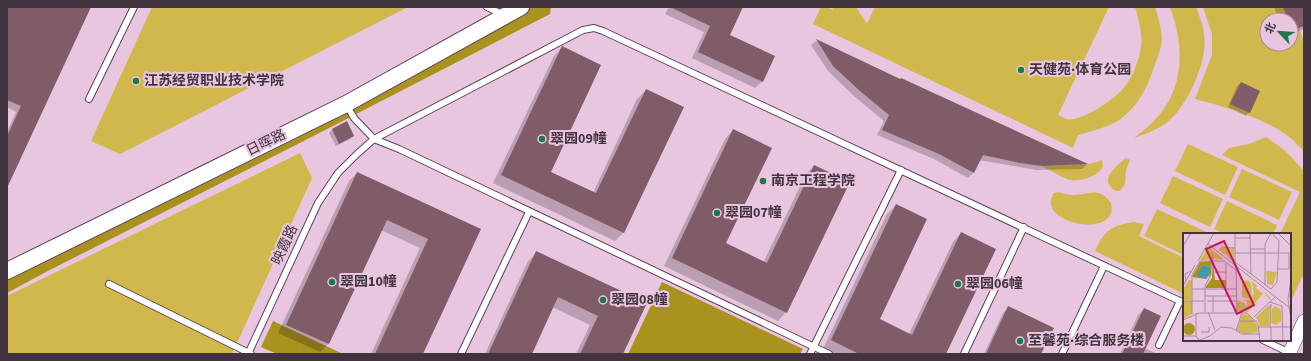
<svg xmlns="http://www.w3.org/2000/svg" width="1311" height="361" viewBox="0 0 1311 361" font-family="'Source Sans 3','Noto Sans SC',sans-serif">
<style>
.green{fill:#d1b84c}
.forest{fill:#aa921f}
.shadow{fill:#0003}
.building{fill:#805b68}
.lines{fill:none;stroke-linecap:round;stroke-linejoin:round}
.service-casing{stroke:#604358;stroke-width:8}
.minor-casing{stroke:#604358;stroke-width:14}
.tertiary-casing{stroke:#604358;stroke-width:18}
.service{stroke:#fff;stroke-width:6}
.minor{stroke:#fff;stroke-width:13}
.tertiary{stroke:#fff;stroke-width:16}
.poi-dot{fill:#1f774a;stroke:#e9c6df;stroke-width:1.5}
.labels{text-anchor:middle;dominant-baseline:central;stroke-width:4;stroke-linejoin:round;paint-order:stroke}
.poi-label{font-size:14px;font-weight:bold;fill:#42343e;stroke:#e9c6df;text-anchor:start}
.street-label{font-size:14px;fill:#42343e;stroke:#e9c6df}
.inset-road{fill:none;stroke:#a68c9f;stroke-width:1}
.view{fill:#c2185b;fill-opacity:0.15;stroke:#c2185b;stroke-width:2}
.inset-edge{fill:none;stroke:#42343e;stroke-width:2}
</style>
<rect width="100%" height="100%" fill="#e9c6df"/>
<g class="green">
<path d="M152,7h256l-288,147 -29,-13z"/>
<path d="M821,7h5l7,3 -1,-3h24l11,17 8,-17h234l-51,108c3,1 6,3 8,4 14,4 47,-19 56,-29 9,-11 15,-24 18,-38 4,-16 -1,-30 -5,-45h20c3,10 7,23 7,33 -1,8 -4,17 -7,24 -7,22 -16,42 -36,56 -13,8 -27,11 -41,15l-5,13 -260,-124z"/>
<path d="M1170,7h26c3,8 7,18 8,27 4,25 -13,63 -30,82 -10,11 -26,17 -40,22 6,-5 13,-10 19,-16 32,-33 32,-74 17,-115z"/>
<path d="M1203,7h80l5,13h-21v24h24v-16h8l5,14v110c-22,-30 -75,-44 -109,-53l17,-44v-21z"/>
<path d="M1266,137c15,10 27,19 38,35v101l-14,30v-69h-10l20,-42 -78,-37 7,-7 20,-4z"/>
<path d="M1188,144l50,23 -13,28 -50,-24z"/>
<path d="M300,153l12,25 -80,176h-225v-58z"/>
<path d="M1126,158l4,2 -4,10 -1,14 -5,7c-4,0 -7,-1 -9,-4 -10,-10 8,-23 15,-29z"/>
<path d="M1102,160c0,0 1,5 1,6 -3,10 -24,16 -33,14 -8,-2 -20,-10 -28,-14l48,-2z"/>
<path d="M1242,169l50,23 -13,28 -50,-23z"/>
<path d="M1173,176l50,23 -13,28 -50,-24z"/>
<path d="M1058,192c5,1 11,3 16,3 16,0 24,-9 37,8 9,38 -78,20 -57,-10z"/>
<path d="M1227,201l50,24 -4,9h-48l-11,-5z"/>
<path d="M1157,209l50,23 -1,2h-22v21l-40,-19z"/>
<path d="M1134,222l10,2 -5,12 45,22v36l-89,-43c10,-21 15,-25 39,-29z"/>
</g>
<g class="forest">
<path d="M521,7h30l-1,7 -219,113 -285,145 -39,21v-22z"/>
<path d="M662,282l141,67 -3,5h-172z"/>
<path d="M273,321l70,33h-66l-16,-7z"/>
</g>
<g class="shadow">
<path d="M7,7h83l-83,178v-53l9,-20 -9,-5z"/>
<path d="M669,7h72l-13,28 45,22 -11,25 -7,6 -63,-30 12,-26 -39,-18z"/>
<path d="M1274,7h30v22l-13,5v-14h-12z"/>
<path d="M816,41l271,123 -5,5 -46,1 -57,-10 -6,13 -5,5 -34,-19 -57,-24 7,-14 -29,-24 -27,-26 -17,-26z"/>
<path d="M562,47l-13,125 44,21 44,-94 9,-9 -22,142 -9,9 -122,-58 61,-127z"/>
<path d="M1241,83l8,29 -3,4 -18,-9 9,-21z"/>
<path d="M332,130l21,6 -3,3 -14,7 -7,-13z"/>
<path d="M733,130l-9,114 39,19 43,-89 8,-8 -28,146 -8,9 -114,-55 61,-127z"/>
<path d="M357,173l123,56 -58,125h-51l49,-106 -39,-18 -53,114 -8,8 -42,-19 71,-152z"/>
<path d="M896,205l-18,115 31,14 44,-92 8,-9 -16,121h-112l-10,-5 64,-135z"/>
<path d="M537,253l109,51 -24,50h-46l14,-29 -38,-18 -22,47h-45l43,-93z"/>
<path d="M1008,308l32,46h-56l19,-41z"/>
<path d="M1144,309l1,39 12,6h-37l18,-39z"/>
</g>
<g class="building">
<path d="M7,7h84l-84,181v-52l14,-30 -14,-6z"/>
<path d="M670,7h73l-13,28 45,21 -12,26 -65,-30 12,-26z"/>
<path d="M1283,7h21v19l-13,5v-11h-3z"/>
<path d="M816,39l84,40 1,-1 187,86 -46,2 -22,-3 -37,-8 -9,18 -35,-19 -57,-24 7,-15 -29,-24 -27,-25z"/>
<path d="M562,46l39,19 -50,107 45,21 50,-104 38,18 -60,126 -123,-58z"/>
<path d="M1241,82l19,9 -10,22 -20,-9z"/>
<path d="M347,121l7,15 -15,8 -7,-15z"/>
<path d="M733,129l39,19 -46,95 41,20 47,-98 36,17 -63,131 -115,-55z"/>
<path d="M357,172l124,57 -58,125h-48l53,-115 -41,-19 -58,124 -43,-19z"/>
<path d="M896,204l31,15 -47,100 32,16 49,-103 35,17 -50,105h-87l-28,-14z"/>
<path d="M536,251l111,52 -24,51h-43l18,-38 -40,-19 -26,57h-44z"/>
<path d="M1008,306l46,22 -13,26h-55z"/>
<path d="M1144,308l17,8 -18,38h-21z"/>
</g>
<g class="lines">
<g class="service-casing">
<g id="service">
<path d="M487,7l17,8"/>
<path d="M89,99l45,-92"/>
<path d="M346,104l8,14 20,21 25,10 430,205"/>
<path d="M109,284l142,70"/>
<path d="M1263,340l27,13"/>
<path d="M1159,345l21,-44"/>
<path d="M248,354l70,-151 20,-30 19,-19 17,-15 209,-109 11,-2 9,3 581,272"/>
<path d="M461,354l68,-142"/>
<path d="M810,354l91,-184"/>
<path d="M964,354l60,-127"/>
<path d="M1062,354l42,-88"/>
</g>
</g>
<g class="minor-casing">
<path id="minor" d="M1289,354l15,-33"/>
</g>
<g class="tertiary-casing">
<path id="tertiary" d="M7,271l339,-167 175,-97"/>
</g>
<use href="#service" class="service"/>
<use href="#minor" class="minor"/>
<use href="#tertiary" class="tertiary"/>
</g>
<g class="poi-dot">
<circle cx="1021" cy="70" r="4"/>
<circle cx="136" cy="81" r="4"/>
<circle cx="542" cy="139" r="4"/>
<circle cx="763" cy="181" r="4"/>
<circle cx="717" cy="213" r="4"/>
<circle cx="332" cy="282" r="4"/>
<circle cx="958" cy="284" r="4"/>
<circle cx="603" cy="300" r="4"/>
<circle cx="1020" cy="341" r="4"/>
</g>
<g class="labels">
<g class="poi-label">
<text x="1029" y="70">天健苑·体育公园</text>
<text x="144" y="81">江苏经贸职业技术学院</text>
<text x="550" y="139">翠园09幢</text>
<text x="771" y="181">南京工程学院</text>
<text x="725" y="213">翠园07幢</text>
<text x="340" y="282">翠园10幢</text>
<text x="966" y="284">翠园06幢</text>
<text x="611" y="300">翠园08幢</text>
<text x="1028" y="341">至馨苑·综合服务楼</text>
</g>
<g class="street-label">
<text transform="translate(266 143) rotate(-26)">日晖路</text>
<text transform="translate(285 245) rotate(-65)">映霞路</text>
</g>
</g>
<g transform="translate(1183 233)">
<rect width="108" height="108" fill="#e9c6df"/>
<path d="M25,14h1l15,12 -24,1zM36,15h15v14l-15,-12zM83,38l11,1 -4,13 -6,-1zM6,47h3l-1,20h-8l1,-12zM59,48l6,-1 3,3 1,13 -3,3 -7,-2zM69,48l5,5 -1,2 6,5 3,-1 6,7 -1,1 -6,-8 -16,20 -11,-1v-11l8,3 2,5v-6l-3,-2h5l5,-6zM0,68h9v13l-9,5zM87,71l-1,22h-9l-4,-9zM92,73l6,4v11l-5,4 -5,-2 1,-14zM59,81l7,1 8,10 1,7 -13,2 -8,-3z" fill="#d1b84c"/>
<path d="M29,28l-1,13 -5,5 -14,-2 8,-15zM20,32l6,2 -3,11 -5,-2zM30,29l2,18h11v8h-21l7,-10zM0 96a6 6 0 1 1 12 0a6 6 0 1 1-12 0Z" fill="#aa921f" fill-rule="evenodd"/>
<path d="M20,32l6,2 1,5 -4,7 -9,-3z" fill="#399cb3"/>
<path class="inset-road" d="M52,0v30M95,0l13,13M52,5h15M25,11l83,65M0,13l8,-13M38,14l14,1M67,16h15M52,20h54v16h-11M15,28l16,-28M52,29l16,12 -1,-41M30,39h13M68,41l20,15 6,-7 2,-41 -7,-8M108,47l-3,19 3,20M3,48l-1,-7 6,-3M82,52v-41l6,-11M0,53l12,-21M9,56h45M107,61l1,12M22,63h32M43,63v-33M0,68h21M24,68h30M87,69l12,4 1,35M22,79v-26l7,-13 1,-20M25,79l7,18M30,79v-16M13,80v23l3,4M9,81v-39l8,-14h24l12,9 1,42M71,84l21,-20M0,87l16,-7h48l11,11 2,17M56,88h18M76,94h32M87,94l1,-23M53,98l6,-19M18,99h8v-5M0,103h13M14,108l13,-5 11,-9 11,1 10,6h18M88,108v-14"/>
<path class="view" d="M41,8l30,64 -17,9 -31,-65z"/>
<rect width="108" height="108" class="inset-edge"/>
</g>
<rect width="1311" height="361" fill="none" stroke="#42343e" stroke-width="16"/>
<g transform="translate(1279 32) rotate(295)"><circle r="19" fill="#e9c6df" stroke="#a68c9f"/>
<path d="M0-3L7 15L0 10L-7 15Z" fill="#1f774a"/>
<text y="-6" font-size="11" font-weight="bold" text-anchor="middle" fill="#42343e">北</text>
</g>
</svg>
